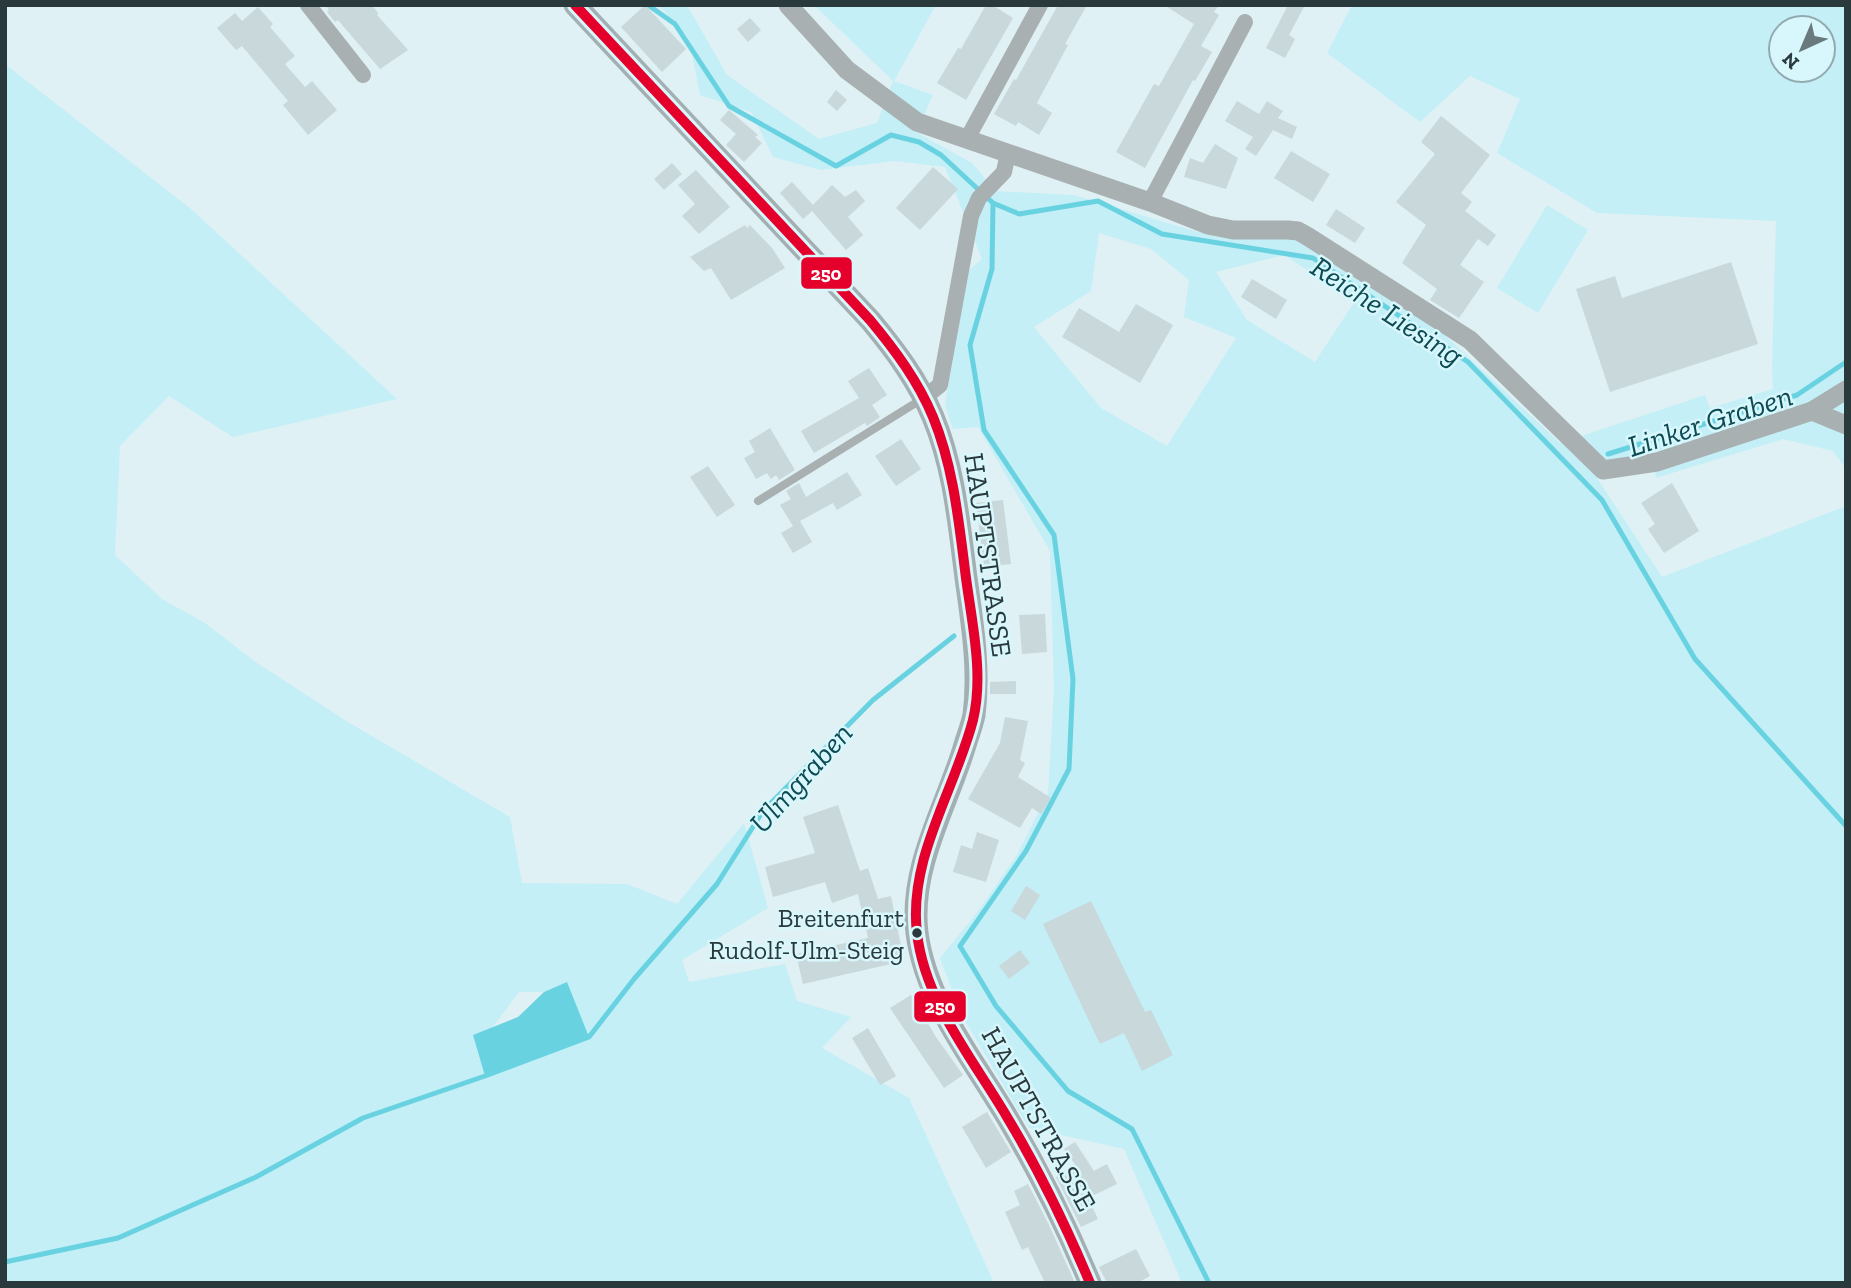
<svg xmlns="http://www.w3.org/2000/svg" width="1851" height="1288" viewBox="0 0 1851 1288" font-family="'Zilla Slab',serif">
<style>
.green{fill:#c4eff7;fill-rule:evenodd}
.water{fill:#69d2e1}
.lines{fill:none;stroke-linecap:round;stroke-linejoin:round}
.stream{stroke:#69d2e1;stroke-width:5}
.building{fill:#c8d8db}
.service{stroke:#a8b0b1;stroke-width:8}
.minor{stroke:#a8b0b1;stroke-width:16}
.tertiary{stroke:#a8b0b1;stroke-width:19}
.secondary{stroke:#a4afb1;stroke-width:23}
.bus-1-casing{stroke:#d7f7fc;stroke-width:16}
.bus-1{stroke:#e4002b;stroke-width:10}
.bus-dot{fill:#2a393c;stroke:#d7f7fc;stroke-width:2.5}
.labels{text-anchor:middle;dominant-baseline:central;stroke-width:5;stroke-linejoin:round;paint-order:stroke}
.bus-label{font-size:26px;fill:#2a393c;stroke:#d7f7fc;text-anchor:end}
.street-label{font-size:28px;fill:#2a393c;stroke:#d7f7fc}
.water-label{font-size:30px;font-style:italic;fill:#0d4a53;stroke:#d7f7fc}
.line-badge{stroke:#d7f7fc;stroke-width:2.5}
.badge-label{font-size:19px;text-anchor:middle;font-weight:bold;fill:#fff}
</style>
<rect width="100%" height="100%" fill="#dff1f4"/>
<g class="green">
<path d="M659,5h28l40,70 92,64 58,-16 16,-42 -79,-76h122l-42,76 39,14 -17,37 56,31 24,28 78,4 124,37 98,4 137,88 127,119 145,-48 5,13 63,-19 -1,-22 4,-146 -179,-8 -100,-60 23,-54 -50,-23 -50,46 -93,-69 25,-48h494v464l-13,-18 -50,-12 -127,39 -5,-24 -54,24 65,99 184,-71v777h-664l-58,-134 -95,-21 -67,-112 -22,-58 36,-44 41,-59 31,-62 6,-104 -4,-138 -72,-124 -25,2 -8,-24 22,-133 15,-13 -37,-92 -50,-6 -74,9 -48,-13 -22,-45 -51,-17 -11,-56zM1781,28h42v42h-42zM1099,233l52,16 38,31 -5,37 52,21 -69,108 -66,-38 -67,-81 57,-36zM1284,255l71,46 -40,61 -68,-42 -31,-48z"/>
<path d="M5,64l186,145 206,190 -164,38 -64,-41 -49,50 -5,109 47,44 43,24 52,40 91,59 162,95 12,66 105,1 50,20 67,-81 24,85 -86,52 7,22 96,-18 12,37 54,16 -29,31 87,50 85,185h-989zM567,983l-90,65 42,-56h25z"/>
<path d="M1547,205l41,25 -50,83 -41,-25z"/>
</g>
<path class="water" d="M567,982l22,55 -104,39 -12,-41 45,-18 26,-25z"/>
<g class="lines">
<g class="stream">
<path d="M648,5l27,19 54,82 107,60 55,-31 28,7 22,13 52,48 26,11 79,-13 64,33 151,24 155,104 134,138 93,159 151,167"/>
<path d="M993,203l-1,66 -22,76 14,85 70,105 19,144 -4,90 -43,82 -66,95 36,60 72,85 64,38 77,154"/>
<path d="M1608,454l189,-59 49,-33"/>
<path d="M5,1262l113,-24 138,-61 107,-59 122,-42 104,-39 45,-58 83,-95 46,-73 110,-111 81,-64"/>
</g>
</g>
<g class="building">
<path d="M325,5h47l6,8 -1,2 31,35 -28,19 -42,-49 -3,2 -8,-10 2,-2z"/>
<path d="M645,5l41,44 -24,23 -41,-45z"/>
<path d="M986,5h6l21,13 -47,82 -29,-17 21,-35 3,1z"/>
<path d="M1058,5h29l-22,39 3,1 -31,58 15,10 -13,22 -21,-13 -2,4 -22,-12 20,-35 2,1z"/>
<path d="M1164,5h55l-5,7 5,3 -18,31 11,6 -17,29 -2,-1 -48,88 -29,-16 38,-68 5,2 35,-62z"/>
<path d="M1288,5h17l-16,30 6,4 -10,19 -19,-10z"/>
<path d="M258,7l15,17 -3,3 25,29 -10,8 20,23 7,-6 25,29 -29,25 -25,-30 5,-4 -46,-55 -6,4 -19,-22 18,-15 7,8z"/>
<path d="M750,18l11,12 -13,12 -11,-13z"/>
<path d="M836,90l11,10 -10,11 -10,-9z"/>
<path d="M1237,101l22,13 8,-13 16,10 -5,7 19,9 -5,12 -19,-9 -17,26 -11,-7 8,-12 -28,-16z"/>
<path d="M729,110l29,25 -3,2 7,6 -18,19 -18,-17 10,-11 -16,-14z"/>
<path d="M1441,116l49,39 -29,38 11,9 -7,9 31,24 -8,11 -10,-7 -18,26 24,17 -25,36 -29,-18 7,-11 -35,-26 24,-38 -30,-23 39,-48 -14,-12z"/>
<path d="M1215,144l23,14 -12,31 -42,-12 6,-19 13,5z"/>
<path d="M1291,151l39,23 -17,28 -39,-24z"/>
<path d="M672,163l10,11 -18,16 -10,-11z"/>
<path d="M933,167l25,22 -38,41 -24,-22z"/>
<path d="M696,170l34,37 -31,27 -17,-18 13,-12 -17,-19z"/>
<path d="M792,182l21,23 19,-20 13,12 11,-7 9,11 -17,16 15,18 -17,15 -34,-39 -9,8 -23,-26z"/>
<path d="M1336,209l29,19 -10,15 -29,-18z"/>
<path d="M745,225l2,3 3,-3 22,23 13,20 -54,32 -20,-32 -7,3 -14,-14z"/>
<path d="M1731,262l27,82 -148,48 -34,-103 39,-13 7,22z"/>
<path d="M1252,279l35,21 -11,19 -35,-22z"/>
<path d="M1136,304l37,21 -33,58 -78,-46 17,-29 40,24z"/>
<path d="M869,368l18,27 -15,10 8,12 -13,9 -2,-3 -51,30 -13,-22 58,-33 -11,-17z"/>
<path d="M770,428l25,42 -16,10 -3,-5 -5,4 -4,-6 -11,6 -12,-21 11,-6 -6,-11z"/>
<path d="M901,439l20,30 -25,17 -21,-30z"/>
<path d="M708,466l27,39 -18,12 -27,-40z"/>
<path d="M847,472l15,23 -25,15 -4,-7 -33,18 12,21 -19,11 -12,-20 12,-7 -13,-21 11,-6 -5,-8 13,-8 7,14z"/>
<path d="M1672,483l27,48 -35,22 -16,-24 7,-5 -14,-21z"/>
<path d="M1003,500l8,64 -27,3 -8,-64z"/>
<path d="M1045,614l2,38 -25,2 -3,-39z"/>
<path d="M1016,681v13h-26v-12z"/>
<path d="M1005,717l23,4 -8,39 5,3 -7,14 33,21 -10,16 -9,-6 -12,20 -52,-29 32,-56z"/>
<path d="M838,805l22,66 8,-3 10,31 13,-3 13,65 -101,23 -7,-30 72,-16 -10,-44 -26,9 -7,-21 -52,15 -8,-30 50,-14 -12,-36z"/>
<path d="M977,832l22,8 -13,42 -33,-10 8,-27 11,4z"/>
<path d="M1026,886l14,9 -15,25 -14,-9z"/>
<path d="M1091,901l54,111 6,-2 22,45 -31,16 -18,-38 -24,11 -57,-120z"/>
<path d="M1020,950l10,13 -21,16 -10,-13z"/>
<path d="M911,995l25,42 27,38 -19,13 -54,-80z"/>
<path d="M868,1028l28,48 -16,9 -28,-47z"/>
<path d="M987,1112l24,40 -25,16 -24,-41z"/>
<path d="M1075,1142l19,29 13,-7 10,20 -29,14 10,21 -17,8 -25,-50 21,-10 -13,-18z"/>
<path d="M1028,1184l21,41 26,58h-30l-17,-36 -6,3 -17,-38 15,-7 -6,-14z"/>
<path d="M1136,1249l14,27 -13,7h-30l-8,-16z"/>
</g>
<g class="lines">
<path class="service" d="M758,501l164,-102"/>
<g class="minor">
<path d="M308,5l55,70"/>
<path d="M967,139l73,-134"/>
<path d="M1150,202l95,-180"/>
<path d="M924,398l16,-13 31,-169 8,-18 25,-26 4,-19"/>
</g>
<g class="tertiary">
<path d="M788,5l59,65 70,52 233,80 58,23 25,5h55l10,1 9,5 163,104 133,130 54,-8 155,-51 34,-21"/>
<path d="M1812,411l34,14"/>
</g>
<path class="secondary" d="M575,5l295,315c25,30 48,61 63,97 21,50 26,107 33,161 6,44 14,91 8,137 -2,10 -6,20 -9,30 -18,61 -56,122 -48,188 9,69 56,126 90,184 32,54 59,108 83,166"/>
<g class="bus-1-casing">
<path id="bus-1" d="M575,5l295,315c25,30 48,61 63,97 21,51 26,107 33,161 6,45 18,97 7,142 -18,70 -65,138 -56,213 8,69 56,126 90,184 32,53 59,109 83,166"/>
</g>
<use href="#bus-1" class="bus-1"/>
</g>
<circle class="bus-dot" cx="917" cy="933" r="6"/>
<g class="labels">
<g class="bus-label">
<text x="904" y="918">Breitenfurt<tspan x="904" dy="32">Rudolf-Ulm-Steig</tspan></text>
</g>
<g class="street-label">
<text transform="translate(988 555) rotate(82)">HAUPTSTRASSE</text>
<text transform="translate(1039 1119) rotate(61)">HAUPTSTRASSE</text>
</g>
<g class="water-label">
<text transform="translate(1387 311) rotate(33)">Reiche Liesing</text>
<text transform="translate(1710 421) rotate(-18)">Linker Graben</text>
<text transform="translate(801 778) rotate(-48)">Ulmgraben</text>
</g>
</g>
<g class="line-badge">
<rect x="800" y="256" width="53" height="34" rx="7" fill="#e4002b"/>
<rect x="913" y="990" width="54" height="33" rx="7" fill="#e4002b"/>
</g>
<g class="badge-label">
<text x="826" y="280">250</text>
<text x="940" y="1013">250</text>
</g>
<rect width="1851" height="1288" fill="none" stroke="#2a393c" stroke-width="14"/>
<g transform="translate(1802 49) rotate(224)"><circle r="33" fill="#d7f7fc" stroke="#92abaf" stroke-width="2"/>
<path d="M0-5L12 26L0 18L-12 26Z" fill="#69797c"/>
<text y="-10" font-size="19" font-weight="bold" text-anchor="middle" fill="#2a393c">N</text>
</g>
</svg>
